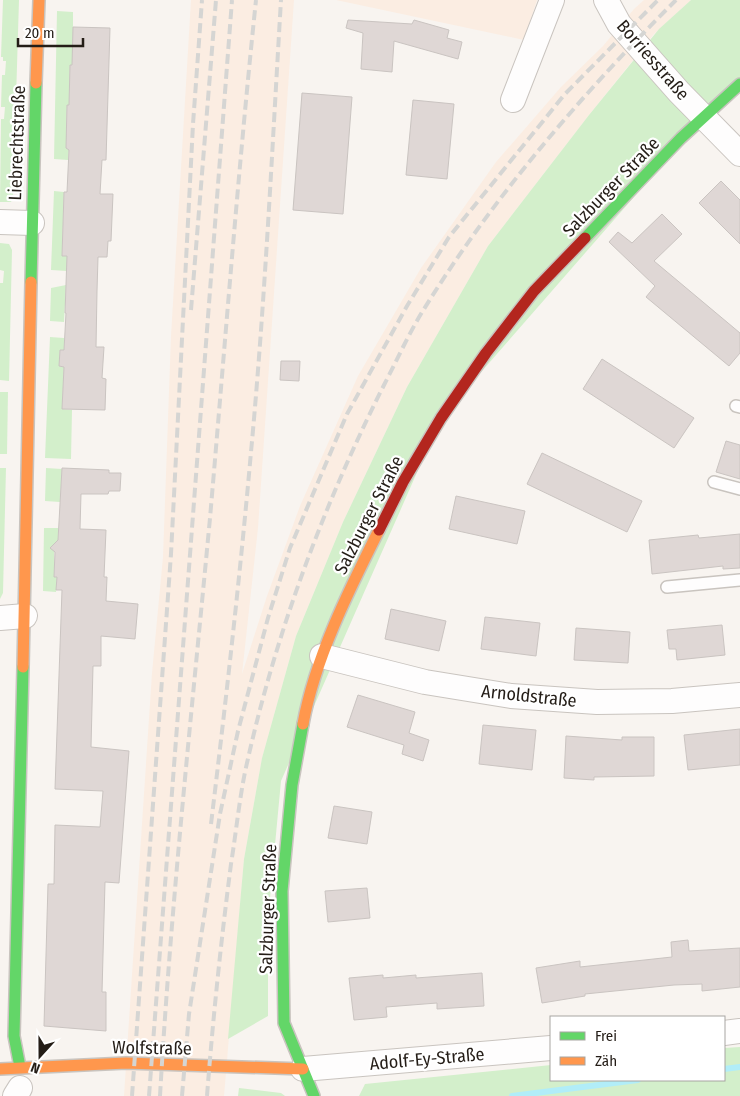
<svg xmlns="http://www.w3.org/2000/svg" width="740" height="1096" viewBox="0 0 740 1096" font-family="'Fira Sans Condensed',sans-serif">
<style>
.built{fill:#fbede2}
.green{fill:#d3efcb}
.lines{fill:none;stroke-linecap:round;stroke-linejoin:round}
.stream{stroke:#b1edf8;stroke-width:6}
.building{fill:#dfd7d5;stroke:#cac4c1}
.lane-casing{stroke:#c9c4bf;stroke-width:14}
.street-casing{stroke:#c9c4bf;stroke-width:26}
.fast-casing{stroke:#c9c4bf;stroke-width:14}
.slow-casing{stroke:#c9c4bf;stroke-width:14}
.jam-casing{stroke:#c9c4bf;stroke-width:14}
.lane{stroke:#fefdfd;stroke-width:11}
.street{stroke:#fefdfd;stroke-width:24}
.fast{stroke:#63d668;stroke-width:11}
.slow{stroke:#ff974d;stroke-width:11}
.jam{stroke:#b3261e;stroke-width:11}
.rail{stroke:#d5d5d3;stroke-width:4;stroke-dasharray:10 5;stroke-linecap:butt}
.labels{text-anchor:middle;dominant-baseline:central;stroke-width:4.5;stroke-linejoin:round;paint-order:stroke}
.street-label{font-size:18px;fill:#241d17;stroke:#fff}
</style>
<rect width="100%" height="100%" fill="#f8f4f0"/>
<g class="built">
<path d="M191,0h103l-36,528 -16,146 25,-78 33,-90 58,-130 63,-108 75,-106 65,-75 42,-41 31,-37 10,-9h47l-37,34 -65,81 -101,131 -81,141 -64,135 -47,114 -34,122 -18,101 -20,237h-100l28,-423 11,-116 8,-221z"/>
<path d="M336,0h201l-13,40z"/>
</g>
<g class="green">
<path d="M3,0h16l-6,198 -2,4h-11l1,-83h3l1,-12h-4l1,-32h3l1,-14h-3v-4h-2z"/>
<path d="M691,0h49v84l-37,34 -262,300 -160,363 -13,138v97l-40,23 16,-180 18,-101 34,-122 47,-114 64,-135 81,-141 101,-131 70,-86z"/>
<path d="M57,11l16,1v24l3,29h-6l-1,40h-2l-1,28 3,5 -3,3v7l3,2 -1,10 -14,-1z"/>
<path d="M54,191l10,1 -2,63 5,1v15l-16,-1z"/>
<path d="M0,243l9,1 3,6 -3,131 -9,-1v-97h3l1,-12 -4,-1z"/>
<path d="M66,285l-2,37 -14,-1 1,-33z"/>
<path d="M50,337l14,1v12h-4l-1,16 5,1 -2,42 10,1 -1,49 -26,-1z"/>
<path d="M0,392h8l-1,62h-7z"/>
<path d="M0,468h6l-3,125 -3,6z"/>
<path d="M46,468l16,1 -2,33 -15,-1z"/>
<path d="M44,528h14v14l-4,2v33h3l-1,15 -13,-1z"/>
<path d="M740,1047v49h-381l6,-12 186,-19v15h173v-32z"/>
<path d="M239,1088l42,5 4,3h-47z"/>
</g>
<g class="lines">
<g class="stream">
<path d="M724,1069l16,-2"/>
<path d="M512,1096l126,-16"/>
</g>
</g>
<g class="building">
<path d="M348,20l64,4 2,-4 35,10 -2,8 15,4 -4,17 -64,-18 -2,31 -31,-3 2,-36 -17,-5z"/>
<path d="M73,27l37,1 -4,132h-4l-2,34h13l-2,47h-3l-1,16h-9l-1,34 -1,56h8l-2,31 4,1 -1,31 -43,-1 2,-42 -5,-1 1,-16h4l2,-37h-1l2,-57h-5l2,-64h3l2,-42 -3,-2 1,-43h2l1,-40h2z"/>
<path d="M302,93l50,4 -9,117 -50,-4z"/>
<path d="M413,100l41,4 -7,75 -41,-4z"/>
<path d="M721,181l19,19v44l-41,-41z"/>
<path d="M662,214l20,20 -28,27 86,72v20l-11,13 -83,-69 9,-11 -46,-44 9,-10 14,11z"/>
<path d="M602,359l92,59 -20,30 -91,-59z"/>
<path d="M281,361h19l-1,20 -19,-1z"/>
<path d="M726,441l14,4v34l-24,-7z"/>
<path d="M542,453l100,48 -15,31 -100,-48z"/>
<path d="M62,468l47,2v3h12l-1,18h-11l-1,3h-27l-1,35 26,1 -2,47h3l-1,24 32,3 -3,35 -34,-3v30h-8l-2,81 38,4 -10,132 -14,-1 -3,110h4v39l-62,-5 4,-142h6l1,-59 45,2 3,-36 -48,-2 7,-199h-6l1,-13h-3l1,-25 -5,-4 8,-8z"/>
<path d="M456,496l69,15 -8,33 -68,-15z"/>
<path d="M740,534v34l-17,1v-3l-71,8 -3,-34 49,-5 1,3z"/>
<path d="M391,609l55,12 -7,30 -54,-12z"/>
<path d="M485,617l55,6 -4,33 -55,-7z"/>
<path d="M722,625l3,30 -48,5 -1,-11h-7l-2,-19z"/>
<path d="M576,628l54,4 -2,31 -54,-3z"/>
<path d="M358,695l57,17 -6,21 20,7 -6,21 -21,-7 2,-9 -57,-18z"/>
<path d="M483,725l53,5 -4,40 -53,-6z"/>
<path d="M740,729v36l-52,5 -4,-35z"/>
<path d="M566,736l56,4v-3h32v39l-60,1v3l-30,-2z"/>
<path d="M334,806l38,6 -5,32 -39,-6z"/>
<path d="M367,888l3,30 -42,4 -3,-31z"/>
<path d="M688,940l1,11 51,-3v39l-38,4v-7l-28,1 -89,9v2l-43,7 -6,-35 44,-7v6l92,-10 -1,-15z"/>
<path d="M482,973l2,33 -47,3v-6l-51,4 1,10 -33,3 -5,-42 34,-3v3l33,-3v3z"/>
</g>
<g class="lines">
<g class="lane-casing">
<g id="lane">
<path d="M736,406l4,1"/>
<path d="M714,482l26,7"/>
<path d="M667,587l73,-7"/>
</g>
</g>
<g class="street-casing">
<g id="street">
<path d="M606,0l13,24 60,68 61,62"/>
<path d="M513,100l39,-100"/>
<path d="M0,222l32,1"/>
<path d="M0,618l25,-2"/>
<path d="M322,656l103,26 86,14 86,6 75,-1 68,-6"/>
<path d="M724,1033l16,-2"/>
<path d="M303,1069l248,-21"/>
<path d="M15,1096l5,-8"/>
</g>
</g>
<g class="fast-casing">
<g id="fast">
<path d="M585,238l96,-100 59,-54"/>
<path d="M31,282l5,-199"/>
<path d="M303,724l-11,61 -10,106 2,132 30,73"/>
<path d="M20,1067l-6,-31 9,-369"/>
</g>
</g>
<g class="slow-casing">
<g id="slow">
<path d="M36,83l3,-83"/>
<path d="M23,667l8,-385"/>
<path d="M303,724c12,-66 46,-134 76,-194"/>
<path d="M0,1069l126,-6 177,6"/>
</g>
</g>
<g class="jam-casing">
<path id="jam" d="M379,530l24,-48 38,-64 45,-65 48,-62 51,-53"/>
</g>
<use href="#lane" class="lane"/>
<use href="#street" class="street"/>
<use href="#fast" class="fast"/>
<use href="#slow" class="slow"/>
<use href="#jam" class="jam"/>
<g class="rail">
<path d="M191,310l25,-310"/>
<path d="M211,824c15,-124 29,-248 40,-372 14,-150 21,-301 30,-452"/>
<path d="M132,1096l39,-542 22,-430 9,-124"/>
<path d="M149,1096l83,-1096"/>
<path d="M160,1096c11,-193 32,-386 50,-578 15,-173 28,-346 46,-518"/>
<path d="M182,1096l7,-82 31,-200 18,-83 30,-113 22,-70 57,-134 60,-108 42,-69 116,-143 93,-94"/>
<path d="M207,1096c6,-78 14,-155 24,-232 5,-31 8,-62 14,-92 29,-134 77,-264 139,-387 13,-25 25,-52 40,-76 70,-113 158,-215 252,-309"/>
</g>
</g>
<g class="labels">
<g class="street-label">
<text transform="translate(653 60) rotate(49)">Borriesstraße</text>
<text transform="translate(17 143) rotate(-88)">Liebrechtstraße</text>
<text transform="translate(611 187) rotate(-46)">Salzburger Straße</text>
<text transform="translate(369 515) rotate(-63)">Salzburger Straße</text>
<text transform="translate(529 696) rotate(6)">Arnoldstraße</text>
<text transform="translate(268 909) rotate(-88)">Salzburger Straße</text>
<text transform="translate(152 1048) rotate(1)">Wolfstraße</text>
<text transform="translate(427 1059) rotate(-5)">Adolf-Ey-Straße</text>
</g>
</g>
<rect x="550" y="1016" width="175" height="65" fill="#ffffff" stroke="#a7a5a2"/>
<rect x="560" y="1032" width="25" height="8" fill="#63d668" stroke="#a7a5a2"/>
<text x="595" y="1041" font-size="15" fill="#241d17">Frei</text>
<rect x="560" y="1057" width="25" height="8" fill="#ff974d" stroke="#a7a5a2"/>
<text x="595" y="1066" font-size="15" fill="#241d17">Zäh</text>
<g transform="translate(40 1056) rotate(201)" stroke="#ffffff" stroke-width="4" paint-order="stroke">
<path d="M0-4L9 19L0 12L-9 19Z" fill="#241d17"/>
<text y="-8" font-size="14" font-weight="bold" text-anchor="middle" fill="#241d17">N</text>
</g>
<path d="M18 38v8h65v-8" fill="none" stroke="#241d17" stroke-width="2.5"/>
<text x="25" y="38" font-size="15" fill="#241d17" stroke="#ffffff" stroke-width="4" paint-order="stroke">20 m</text>
</svg>
